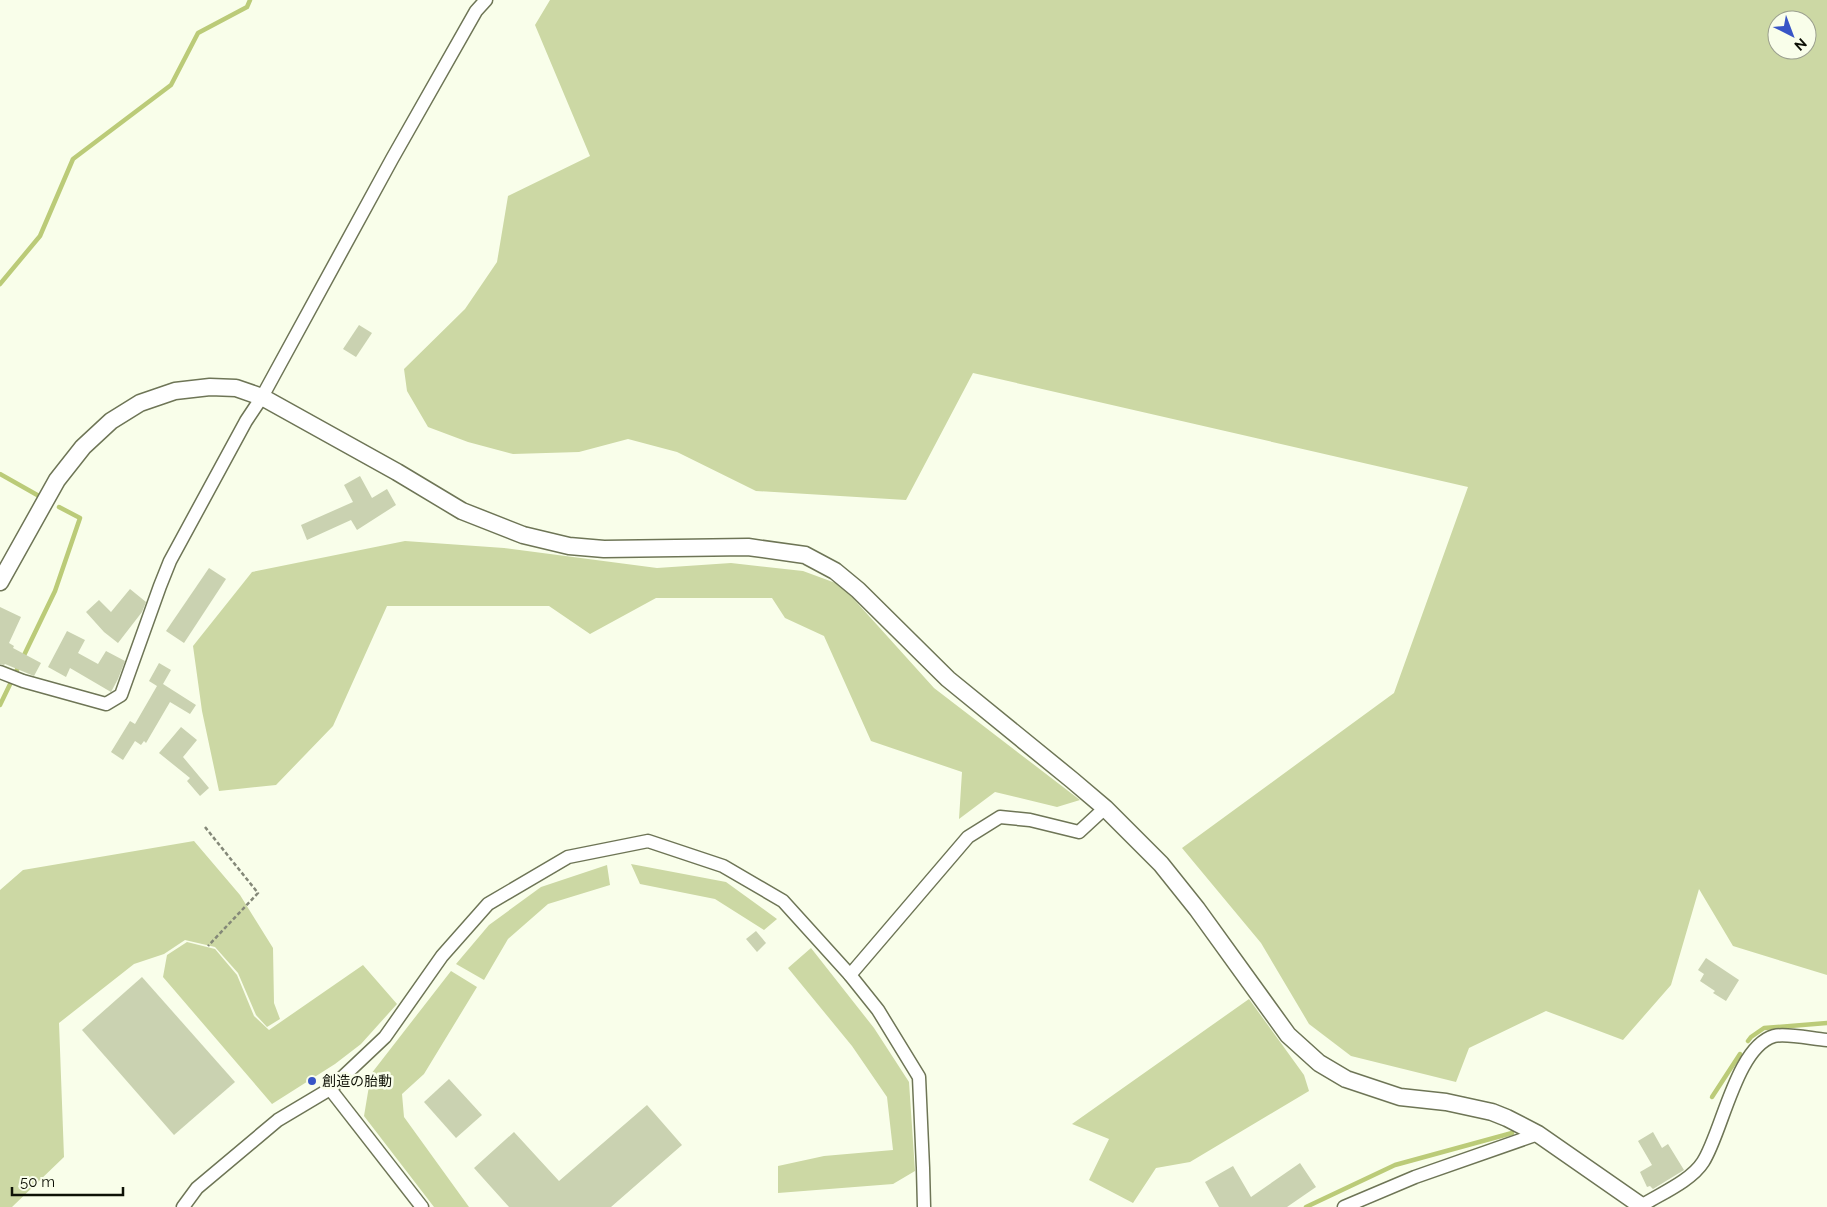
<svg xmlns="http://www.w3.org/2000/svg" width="1827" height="1207" viewBox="0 0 1827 1207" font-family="Raleway,'Noto Sans JP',sans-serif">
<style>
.green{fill:#ccd8a4;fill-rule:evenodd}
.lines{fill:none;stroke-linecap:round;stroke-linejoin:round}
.stream{stroke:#bbcb78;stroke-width:4.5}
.building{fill:#cad2b1}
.minor-casing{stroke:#6e7556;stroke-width:15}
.tertiary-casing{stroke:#6e7556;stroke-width:19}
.path{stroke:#848878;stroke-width:2.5;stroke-dasharray:4 2.5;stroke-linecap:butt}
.minor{stroke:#fff;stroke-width:12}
.tertiary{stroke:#fff;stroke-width:16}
.poi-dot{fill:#3855c6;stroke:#f9feea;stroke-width:2}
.labels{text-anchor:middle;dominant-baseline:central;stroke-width:5;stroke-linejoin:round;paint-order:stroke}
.poi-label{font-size:14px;fill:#0e1106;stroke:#f9feea;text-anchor:start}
</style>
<rect width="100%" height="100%" fill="#f9feea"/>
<g class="green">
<path d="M550,0h1277v975l-94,-29 -34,-57 -28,96 -48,55 -77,-29 -77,37 -13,34 -105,-26 -42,-32 -48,-81 -79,-95 212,-155 74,-206 -495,-114 -67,127 -150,-9 -79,-39 -49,-13 -49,13 -66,2 -45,-12 -40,-15 -21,-36 -3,-22 61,-60 32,-47 11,-66 82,-40 -55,-131zM1777,20h30v30h-30z"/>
<path d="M405,541l99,7 153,20 74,-5 72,8 38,14 93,103 146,112 -23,7 -62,-15 -36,27 3,-47 -91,-31 -47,-105 -39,-18 -13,-20h-116l-66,36 -41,-28h-162l-54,120 -57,59 -57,6 -17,-80 -9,-65 59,-74z"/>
<path d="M194,841l46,54 33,53 1,55 6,16 -13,8 -11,-12 -18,-42 -23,-26 -30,-7 -21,14 -30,10 -75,59 5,134 -52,50h-12v-317l23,-20z"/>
<path d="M631,864l95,18 51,37 -13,11 -49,-31 -75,-15z"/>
<path d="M607,865l3,20 -62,19 -40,35 -24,41 -28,-16 33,-39 52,-38z"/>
<path d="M187,942l28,7 22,26 17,41 15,14 94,-65 34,39 -36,40 -26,20 -63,40 -109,-127 4,-22z"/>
<path d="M811,948l63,80 35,54 6,89 -22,13 -115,9v-27l46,-10 69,-6 -6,-53 -35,-51 -64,-78z"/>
<path d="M451,971l26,16 -53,87 -22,20 2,23 65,90h-35l-70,-91 7,-42z"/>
<path d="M1249,999l55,76 5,16 -119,71 -34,6 -23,35 -44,-23 20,-41 -37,-15z"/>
</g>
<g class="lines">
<g class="stream">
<path d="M0,284l40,-48 33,-77 98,-74 27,-52 49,-26 3,-7"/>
<path d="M0,474l39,22"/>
<path d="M0,705l55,-114 25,-73 -21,-11"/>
<path d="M1748,1041l3,-4 13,-9 63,-5"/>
<path d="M1712,1097l28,-43"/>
<path d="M1306,1207l89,-42 117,-32"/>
</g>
</g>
<g class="building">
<path d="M359,325l13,8 -16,24 -13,-8z"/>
<path d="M360,476l12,22 15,-9 9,16 -39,25 -6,-10 -44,20 -6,-15 52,-23 -9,-17z"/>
<path d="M209,568l17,11 -42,64 -18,-12z"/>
<path d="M130,589l16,13 -4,10 -24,31 -14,-11 -18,-20 13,-12 12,12z"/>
<path d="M0,607l21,10 -12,26 5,3 -1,2 28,15 -7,13 -29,-12 -1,1 -4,-1z"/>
<path d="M67,631l18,9 -7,13 20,11 8,-13 19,10 -7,18 -7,13 -41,-24 -4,9 -18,-10z"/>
<path d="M159,663l12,7 -8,14 33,21 -6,9 -20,-12 -24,41 -2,-2 -3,4 -6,-4 -12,19 -12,-8 19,-31 5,3 22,-38 -8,-5z"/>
<path d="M181,727l16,13 -14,17 26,31 -9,8 -13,-15 3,-3 -31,-25z"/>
<path d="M756,931l10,12 -9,9 -11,-13z"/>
<path d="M1706,958l33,22 -13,21 -13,-8 2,-2 -15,-10 4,-7 -6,-4z"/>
<path d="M142,977l93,105 -61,53 -92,-105z"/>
<path d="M449,1079l33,36 -26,23 -32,-36z"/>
<path d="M647,1105l35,40 -71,62h-102l-35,-39 40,-36 45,49z"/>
<path d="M1653,1132l9,16 6,-4 16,26 -31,19 -3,-3 -3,1 -7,-15 12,-7 -14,-24z"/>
<path d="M1300,1163l16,24 -29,20h-68l-14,-25 28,-16 18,31z"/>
</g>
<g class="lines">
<g class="minor-casing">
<g id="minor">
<path d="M0,672l23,9 83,23 15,-9 39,-109 10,-25 76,-140 16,-24 130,-238 84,-148 10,-11"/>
<path d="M850,975l118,-138 32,-20 30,3 49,12 26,-24"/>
<path d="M330,1089l92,118"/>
<path d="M1641,1206c19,-12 50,-25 62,-44 19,-29 33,-115 71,-126 13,-3 39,3 53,4"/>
<path d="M183,1207l14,-19 81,-68 52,-31 55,-52 57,-81 46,-52 80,-47 80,-16 75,25 60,35 67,74 28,35 41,67 4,91 1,39"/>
<path d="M1344,1207l71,-30 123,-43"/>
</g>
</g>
<g class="tertiary-casing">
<path id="tertiary" d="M0,582l57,-102 26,-33 28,-26 29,-18 35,-12 35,-4 26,1 26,9 135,75 65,39 61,24 46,11 35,3 144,-2 57,8 30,16 23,19 90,89 124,101 33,28 56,56 36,45 91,126 31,28 27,16 54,18 46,5 46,10 15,6 31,16 105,73"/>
</g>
<path class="path" d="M205,827l53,66 -50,53"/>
<use href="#minor" class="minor"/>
<use href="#tertiary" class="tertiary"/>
</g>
<circle class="poi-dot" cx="312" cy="1081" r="5"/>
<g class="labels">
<g class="poi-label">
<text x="322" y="1081">創造の胎動</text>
</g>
</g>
<g transform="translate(1792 35) rotate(138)"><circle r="24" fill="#f9feea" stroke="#9b9f8f"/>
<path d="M0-4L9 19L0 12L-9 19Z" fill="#3855c6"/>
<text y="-8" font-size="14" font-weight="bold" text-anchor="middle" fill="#0e1106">N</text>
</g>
<path d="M12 1187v8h111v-8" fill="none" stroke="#0e1106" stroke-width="2.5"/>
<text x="20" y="1187" font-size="15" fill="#0e1106" stroke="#f9feea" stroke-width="4" paint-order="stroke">50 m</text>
</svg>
